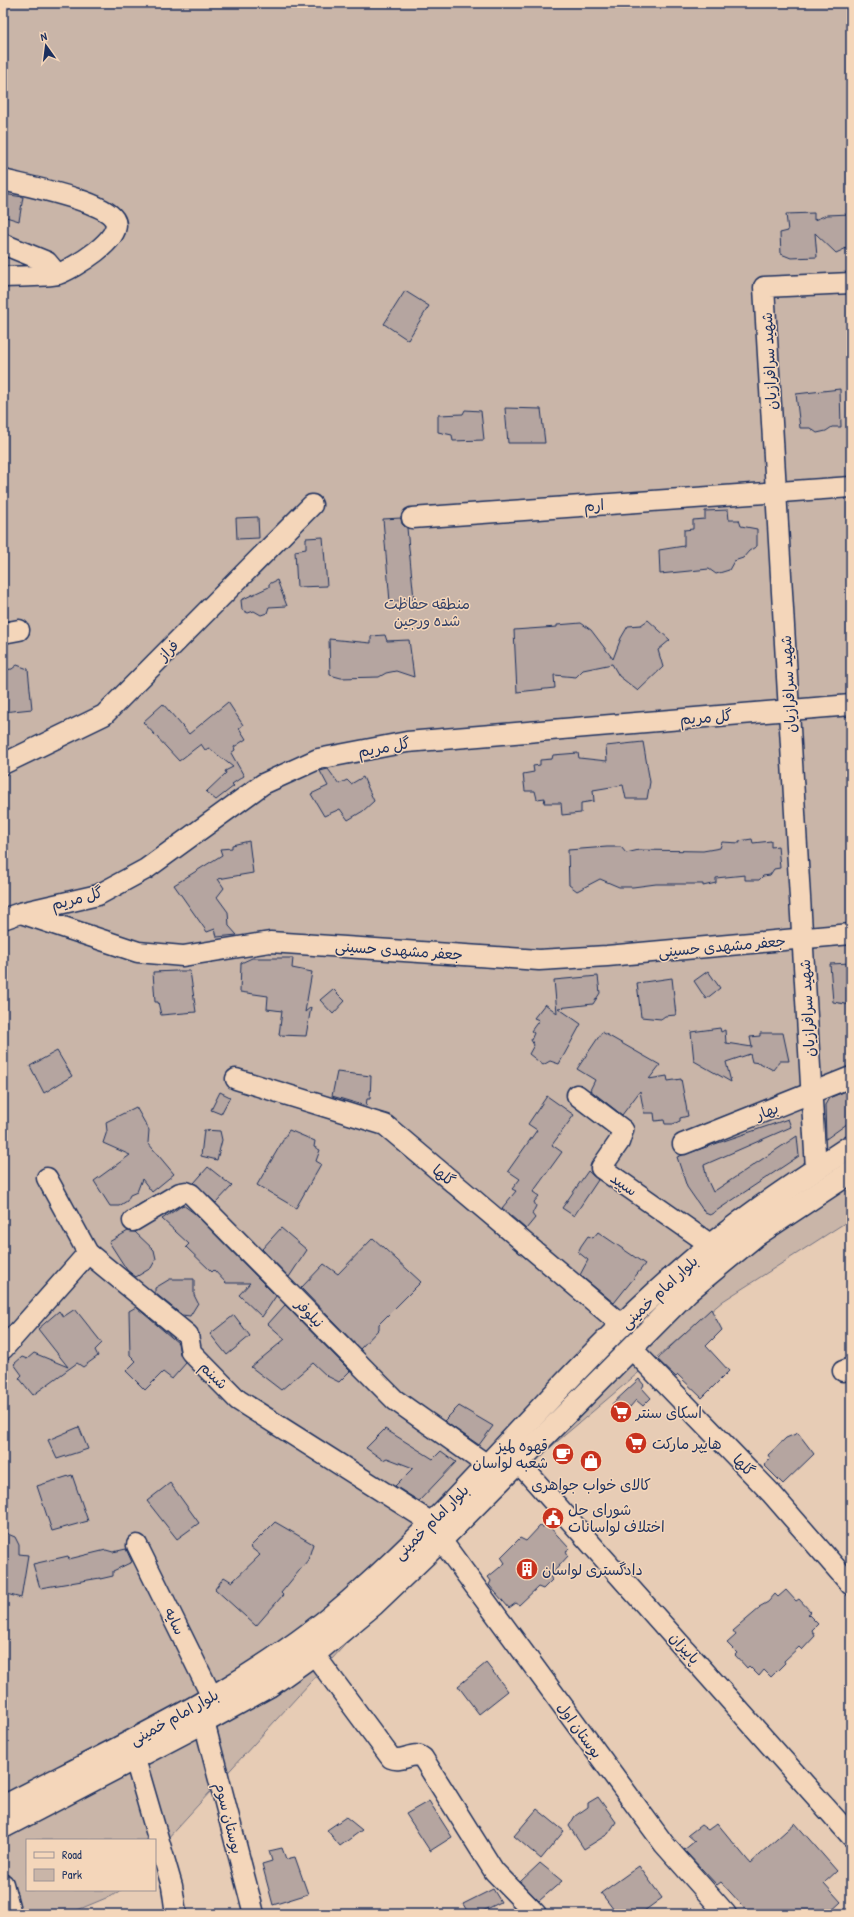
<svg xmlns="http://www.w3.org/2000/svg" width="854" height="1917" viewBox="0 0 854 1917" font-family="'Patrick Hand','Playpen Sans Arabic',sans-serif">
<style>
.green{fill:#c9b5a8;stroke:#727283}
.building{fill:#b5a5a0;stroke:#1b2f5e}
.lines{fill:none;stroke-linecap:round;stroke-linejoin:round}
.minor-casing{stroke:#1b2f5e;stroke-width:23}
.major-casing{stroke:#1b2f5e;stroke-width:25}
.minor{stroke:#f4d6ba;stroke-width:20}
.major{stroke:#f4d6ba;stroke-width:22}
.labels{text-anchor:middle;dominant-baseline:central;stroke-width:3;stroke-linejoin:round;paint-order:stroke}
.street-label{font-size:15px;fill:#1b2f5e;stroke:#f4d6ba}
.park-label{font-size:15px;fill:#354369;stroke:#f4d6ba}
.poi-label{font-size:15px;fill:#1b2f5e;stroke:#f4d6ba;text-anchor:start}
</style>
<rect width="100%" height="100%" fill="#e7ccb5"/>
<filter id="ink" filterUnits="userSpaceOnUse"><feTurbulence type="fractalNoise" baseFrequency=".025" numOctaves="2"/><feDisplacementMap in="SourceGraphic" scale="8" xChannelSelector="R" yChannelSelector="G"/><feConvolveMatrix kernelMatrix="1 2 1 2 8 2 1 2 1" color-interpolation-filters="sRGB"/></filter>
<g filter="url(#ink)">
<path class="green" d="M3,3h848v1216l-128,82 -282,239 -286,312v-12h-128v50h94l-3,3 -50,21h-65z"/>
<g class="building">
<path d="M3,194l20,3 -4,24 -16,-5z"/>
<path d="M814,213v7l13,-5 24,-1v32l-15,7 -21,-20 2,24 -26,1 -10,-4 -1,-21 8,-2 -2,-17z"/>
<path d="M405,291l24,15 -21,34 -24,-16z"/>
<path d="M840,389l1,38h-9l-6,4 -9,2 -7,-5h-10l-4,-34z"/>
<path d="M505,408l36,1 4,34h-37z"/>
<path d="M465,410l16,1 3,29 -31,1 -1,-6 -14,-3v-17l25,-1z"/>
<path d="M728,510l1,10h10l2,6 16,3v17l-8,5 -6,7 -9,3 -5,9 -13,4 -7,-5 -49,5 -1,-24 25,-4v-16l9,-1v-9l12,-1v-8z"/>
<path d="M258,517l1,21 -22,1 -1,-21z"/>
<path d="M401,518l1,6 5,4 7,71 -24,3 -7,-83z"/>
<path d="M323,537l4,49 -30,1 -2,-36 11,-2v-11z"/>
<path d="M277,580l10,26 -18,1 -2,6 -6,2 -7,-4 -6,2 -6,-3 -1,-10 28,-13v-3z"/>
<path d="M648,620l22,20 -12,10 5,17 -25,24 -19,-15 -7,-12 -29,6 -7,7 -22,-2 1,13 -38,4 -3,-62 43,-3v-2l24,-2 10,7 22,29 8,-21 7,-12 13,-1z"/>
<path d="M385,635l2,6 22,-1 5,37 -18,-6 -10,2 -7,4 -38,1 -11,-3 -1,-36 42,4v-7z"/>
<path d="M17,665l11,4 4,40 -29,3v-42l9,-1z"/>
<path d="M228,702l15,23 -4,3 7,11 -12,8 1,3 -4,3 13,23 -12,8 2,2 -18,14 -10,-8 20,-19 -1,-2 8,-4 -24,-19 -4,2 -4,-6 -22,17 -36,-39 20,-18 26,30z"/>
<path d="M643,742l7,40 -3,17h-21l-3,-14 -30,5 1,11 -13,2v10l-19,2 -1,-12h-17l1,-5 -8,1 -2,-8h-10l-2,-17 11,-2 -1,-6 7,-1v-5l12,-1 1,-4 25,-2 1,5 28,3 -1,-15z"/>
<path d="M328,769l11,15 8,-4 4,4 12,-7 11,24 -11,10 -15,9 -8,-11 -16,7 -13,-22 17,-8 -8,-15z"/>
<path d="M752,839l1,4 18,-2v6l7,-1 2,22 -6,1 -4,6 -7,1 -4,4h-14v-5l-29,3v5l-13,3v-2h-47l-23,3h-14l-19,-8 -23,12 -8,-6 -1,-35 39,-3h14l5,6 13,-3 64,1 17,-3 2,-6 18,1 -1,-2z"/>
<path d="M249,841l4,32 -35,6 6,9 -7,9 11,15 1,14 8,9 -20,2 -2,-8 -8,3 -33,-47 48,-30 -2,-6 12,-1v-3z"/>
<path d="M252,958h41l-1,10 20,4 -7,40 6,-5 -5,29 -27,-1 3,-24 -15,-2 1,-13 -28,-4 1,-29z"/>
<path d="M851,963v42l-18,-3 -3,-38z"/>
<path d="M176,971h14l6,41 -35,3 -3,-13h-3l-2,-30z"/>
<path d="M708,971l12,17 -14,11 -12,-18z"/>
<path d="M598,976l2,17 -7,11 -35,4 23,16 -22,40 -9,-3 -7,4 -14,-11 5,-9 -3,-5 3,-7 -3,-2 8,-11 -5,-2 11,-14 12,9 -3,-33z"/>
<path d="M672,978l4,37 -11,1 -4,3 -20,-2 -4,-34z"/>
<path d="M333,989l12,12 -12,13 -13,-14z"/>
<path d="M720,1028l1,4 4,-2 1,13 26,4 -2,-10 10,-1v-3h23l6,28h-9l-7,9 -13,-7 -8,-1 -2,-8 -24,8 5,20 -37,-21 -3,-29z"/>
<path d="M602,1032l58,33 -11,14 18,-3 1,5 13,-2 7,37 -8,2v3l-7,3h-8l-1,-4 -9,1 -1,-8h-10l-4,-22 -18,24 -32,-25 5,-10 -18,-11z"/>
<path d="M57,1051l15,25 -28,17 -14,-27z"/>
<path d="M337,1072l34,4 -1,23h-3l-1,7 -34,-10z"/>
<path d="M851,1089v32l-25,18 -1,-34 4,-7z"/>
<path d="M220,1092l10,5 -9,17 -10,-4z"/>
<path d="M547,1096l27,19 -22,30 10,7 -29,40 6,4 -5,6 2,4 -4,8 3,4 -9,11 -24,-21 14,-17 -4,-2 8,-10 -12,-8 29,-41 -9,-6z"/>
<path d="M136,1107l13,23 -1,13 26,31 -22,18 -10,-13 -5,13 -7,3 -3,6 -8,5h-9l-16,-25 36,-26 -27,-12 4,-12 -1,-9z"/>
<path d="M788,1119l3,8 -87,38 3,14 6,13 84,-56 2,20 -89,59 -5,-2 -18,-26 -10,-30z"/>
<path d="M204,1130l16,1 2,9 -5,20 -16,-4z"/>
<path d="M289,1130l26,11 -1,6 6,3 -4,11 5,3 -25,44 -39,-23z"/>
<path d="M208,1167l24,19 -16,17 -22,-20z"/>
<path d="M588,1171l10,9 -24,36 -12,-8z"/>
<path d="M183,1205l11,8 82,83 -14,21 -23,-22 11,-12h-24l-12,-13 -2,2 -26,-25 3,-3 -27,-25z"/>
<path d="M281,1228l26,22 -18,27 -27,-28z"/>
<path d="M128,1231l7,1 19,18 2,9 -5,9 -15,9 -9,-7 -18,-28z"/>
<path d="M598,1232l47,32 -31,39 -34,-28 8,-15 -10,-8 3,-6 7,-10 5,2z"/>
<path d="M373,1238l48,44 -42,42v5l-19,20 -59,-61 23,-24 14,10z"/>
<path d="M170,1279h24v16l4,8 -8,13 -8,-1 -27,-22v-5z"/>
<path d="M285,1305l65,66 -11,11 -12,-6 -14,-13 -32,27 -30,-23 34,-28 -17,-15z"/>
<path d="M136,1307l42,36 2,11 6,9 -14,16 -9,-7 -18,18 -19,-19 10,-10 -6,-6 -1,-44z"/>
<path d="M75,1309l27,34 -7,7 3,6 -15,11 -6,-4 -44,32 -14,-17 3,-3 -8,-11 8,-7 5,2 7,-6 34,14 -30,-38 21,-18 4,6z"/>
<path d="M711,1309l11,21 -16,16 23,25 -27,27 -24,-23 -2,2 -19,-18z"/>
<path d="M234,1315l16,21 -23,19 -17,-21z"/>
<path d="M639,1379l5,6 -2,3 9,10 -8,8 -7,-6 -6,7 -3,-2 -7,7 -8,-8z"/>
<path d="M459,1406l34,20 -14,19 -35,-24z"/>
<path d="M79,1427l9,22 -31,10 -9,-19z"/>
<path d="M385,1429l48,30 8,-8 15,11 -37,39 -24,-15 18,-18 -26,-10 -4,2 -17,-12z"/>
<path d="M798,1433l16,21 -31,30 -19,-19 6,-7 -2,-3 18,-17z"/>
<path d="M72,1475l16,46 -36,10 -15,-45z"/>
<path d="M170,1483l29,40 -22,16 -30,-38z"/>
<path d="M275,1522l38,22 -5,16 -27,33 2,2 -27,31 -41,-37 9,-12 8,5 28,-27 -10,-8z"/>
<path d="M547,1524l22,24 -3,4 2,4 -18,20 2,4 -9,9 -5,-2 -19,18 -3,-2 -7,5 -20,-23 2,-4 -3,-4 17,-14 -4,-6 19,-19 6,3 14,-15 3,1z"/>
<path d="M3,1532l12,5 4,8v9l9,1 -7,43 -18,-5z"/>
<path d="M126,1549l6,13 -19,9v5l-13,3v-1l-60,10 -7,-24 35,-8 1,3 37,-9 7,2z"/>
<path d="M786,1590l10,11 3,-2 12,13 -3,2 10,10 -6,6 3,6 -13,14 -3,-3 -15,14 1,2 -14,14 -7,-7 -5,6 -10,-10 -2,2 -12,-13 2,-2 -10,-10 9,-8 -3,-4 27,-23 -1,-1 9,-5 7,-8 3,3z"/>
<path d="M486,1663l22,28 -29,23 -21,-28z"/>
<path d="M598,1797l18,25 -8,12 -24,15 -15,-23 6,-10 13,-9v-4z"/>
<path d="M429,1801l23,36 -22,14 -24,-37z"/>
<path d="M537,1809l27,22 -23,28 -27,-23z"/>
<path d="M346,1817l16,13 -22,16 -13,-16z"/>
<path d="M717,1823l33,40 45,-40 42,48 -13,12 17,19 -13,12h-78l-29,-32 -4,3 -33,-35 11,-9 -7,-6 13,-10 7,5z"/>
<path d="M282,1848l4,11 9,-2 13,37 -35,11 -11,-41 10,-3 -3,-10z"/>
<path d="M540,1863l22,18 -23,20 -19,-19z"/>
<path d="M639,1866l23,32 -22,16h-23l-16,-21z"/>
<path d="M493,1889l8,13 -24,12h-8l-6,-10z"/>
</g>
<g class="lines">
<g class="minor-casing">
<g id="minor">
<path d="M3,180c23,6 99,20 111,39 12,19 -42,50 -56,55 -13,3 -41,2 -55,3"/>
<path d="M3,244l44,18 10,12"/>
<path d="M412,518l439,-31"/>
<path d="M3,633l16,-3"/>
<path d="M3,764l101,-49 208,-210"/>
<path d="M21,913l117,39 45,4 87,-14 269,18 68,-4 244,-22"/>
<path d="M3,919l17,-6 78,-18 48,-26 117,-85 55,-25 89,-17 444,-37"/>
<path d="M236,1079l149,46 237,200"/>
<path d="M577,1095l46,35 -4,12 -18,26 110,77"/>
<path d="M683,1144l168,-67"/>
<path d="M816,1169l-52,-882 87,-4"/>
<path d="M47,1178l41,75 100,82 3,17 47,48 194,123"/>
<path d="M133,1221l47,-28 6,-1 5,2 204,206 92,65"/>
<path d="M631,1348l140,145 80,92"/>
<path d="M3,1349l85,-96"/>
<path d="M843,1371l8,-3"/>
<path d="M518,1462l333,374"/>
<path d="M441,1540l223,304 62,70"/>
<path d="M137,1545l75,152"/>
<path d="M314,1654l77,104c12,5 22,-8 32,0l71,113 42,43"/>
<path d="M204,1722l50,192"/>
<path d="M135,1759l37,127 4,28"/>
<path d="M3,1884l8,30"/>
</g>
</g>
<g class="major-casing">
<g id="major">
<path d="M3,1807c122,-63 256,-123 358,-216 112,-100 206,-222 319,-320 53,-47 112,-86 171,-125"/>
<path d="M3,1827l201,-105 65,-36 45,-32 59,-49 68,-65 247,-249 68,-56 95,-63"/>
</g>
</g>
<use href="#minor" class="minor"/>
<use href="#major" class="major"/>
</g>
</g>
<defs>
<g id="supermarket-disc" transform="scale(1.15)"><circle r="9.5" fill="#c8321e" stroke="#f4d6ba"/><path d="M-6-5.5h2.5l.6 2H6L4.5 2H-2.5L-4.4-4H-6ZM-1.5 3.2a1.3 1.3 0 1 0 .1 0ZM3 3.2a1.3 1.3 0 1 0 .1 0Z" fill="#fff"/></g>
<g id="cafe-disc" transform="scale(1.15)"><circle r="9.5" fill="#c8321e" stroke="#f4d6ba"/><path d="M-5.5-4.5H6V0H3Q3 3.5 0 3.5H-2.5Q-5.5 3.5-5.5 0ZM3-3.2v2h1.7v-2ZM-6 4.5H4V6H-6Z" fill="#fff"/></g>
<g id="shop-disc" transform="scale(1.15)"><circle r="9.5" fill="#c8321e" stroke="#f4d6ba"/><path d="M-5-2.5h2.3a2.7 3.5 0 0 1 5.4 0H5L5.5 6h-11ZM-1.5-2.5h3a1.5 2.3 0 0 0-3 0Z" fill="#fff"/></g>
<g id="civic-disc" transform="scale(1.15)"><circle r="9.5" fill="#c8321e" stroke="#f4d6ba"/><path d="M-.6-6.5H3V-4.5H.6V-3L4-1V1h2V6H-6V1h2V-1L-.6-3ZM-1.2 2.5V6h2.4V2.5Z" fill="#fff"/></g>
<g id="building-disc" transform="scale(1.15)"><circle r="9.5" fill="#c8321e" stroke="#f4d6ba"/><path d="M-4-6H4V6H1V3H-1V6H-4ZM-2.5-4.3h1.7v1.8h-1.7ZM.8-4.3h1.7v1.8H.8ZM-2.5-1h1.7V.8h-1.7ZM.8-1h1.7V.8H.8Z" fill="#fff"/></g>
</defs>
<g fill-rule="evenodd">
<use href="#supermarket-disc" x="621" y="1412"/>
<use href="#supermarket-disc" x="636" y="1443"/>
<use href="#cafe-disc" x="563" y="1454"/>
<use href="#shop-disc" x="591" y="1461"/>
<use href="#civic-disc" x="553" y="1518"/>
<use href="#building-disc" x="527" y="1569"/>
</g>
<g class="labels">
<g class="street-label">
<text transform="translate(769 361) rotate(-93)">شهید سرافرازیان</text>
<text transform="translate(594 505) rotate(-4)">ارم</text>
<text transform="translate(168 650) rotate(-45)">فراز</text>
<text transform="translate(788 684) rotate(-93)">شهید سرافرازیان</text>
<text transform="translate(706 717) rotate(-4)">گل مریم</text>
<text transform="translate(384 747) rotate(-10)">گل مریم</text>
<text transform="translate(77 898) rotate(-15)">گل مریم</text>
<text transform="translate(722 946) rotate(-5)">جعفر مشهدی حسینی</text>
<text transform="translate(399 950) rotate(4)">جعفر مشهدی حسینی</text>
<text transform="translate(807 1008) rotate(-93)">شهید سرافرازیان</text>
<text transform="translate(767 1111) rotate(-21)">بهار</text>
<text transform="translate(444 1175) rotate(40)">گلها</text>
<text transform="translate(624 1184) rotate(35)">سپید</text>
<text transform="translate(659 1292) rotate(-43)">بلوار امام خمینی</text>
<text transform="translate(310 1313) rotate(46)">نیلوفر</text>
<text transform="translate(214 1375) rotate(45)">شبنم</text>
<text transform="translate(744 1465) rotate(46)">گلها</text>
<text transform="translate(431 1522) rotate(-45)">بلوار امام خمینی</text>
<text transform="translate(175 1621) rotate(64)">سایه</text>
<text transform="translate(685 1648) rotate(48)">پاییزان</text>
<text transform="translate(174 1717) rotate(-29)">بلوار امام خمینی</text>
<text transform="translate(580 1730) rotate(54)">بوستان اول</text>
<text transform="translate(229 1818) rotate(76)">بوستان سوم</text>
</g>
<g class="park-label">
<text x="427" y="603">منطقه حفاظت<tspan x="427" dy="17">شده ورجین</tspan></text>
</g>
<g class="poi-label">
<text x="636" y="1412">اسکای سنتر</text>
<text x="652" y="1443">هایپر مارکت</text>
<text x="548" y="1445" text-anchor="end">قهوه لمیز<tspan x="548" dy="17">شعبه لواسان</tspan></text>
<text x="591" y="1484" text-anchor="middle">کالای خواب جواهری</text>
<text x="568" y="1509">شورای حل<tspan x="568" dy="17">اختلاف لواسانات</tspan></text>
<text x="542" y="1569">دادگستری لواسان</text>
</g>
</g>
<rect width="854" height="1917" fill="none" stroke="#f4d6ba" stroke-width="16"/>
<rect x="8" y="8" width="838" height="1901" fill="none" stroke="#1b2f5e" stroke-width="1.5" filter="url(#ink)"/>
<rect x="26" y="1839" width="130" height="52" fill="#f4d6ba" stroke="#9d9395"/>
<rect x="34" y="1852" width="20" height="6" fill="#f4d6ba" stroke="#9d9395"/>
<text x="62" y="1859" font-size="12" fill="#1b2f5e">Road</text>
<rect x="34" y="1869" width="20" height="12" fill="#c9b5a8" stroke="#9d9395"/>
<text x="62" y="1879" font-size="12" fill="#1b2f5e">Park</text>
<g transform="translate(46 46) rotate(346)" stroke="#f4d6ba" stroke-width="3" paint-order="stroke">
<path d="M0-3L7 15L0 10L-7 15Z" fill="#1b2f5e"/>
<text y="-6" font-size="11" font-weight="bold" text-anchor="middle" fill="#1b2f5e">N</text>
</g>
</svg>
